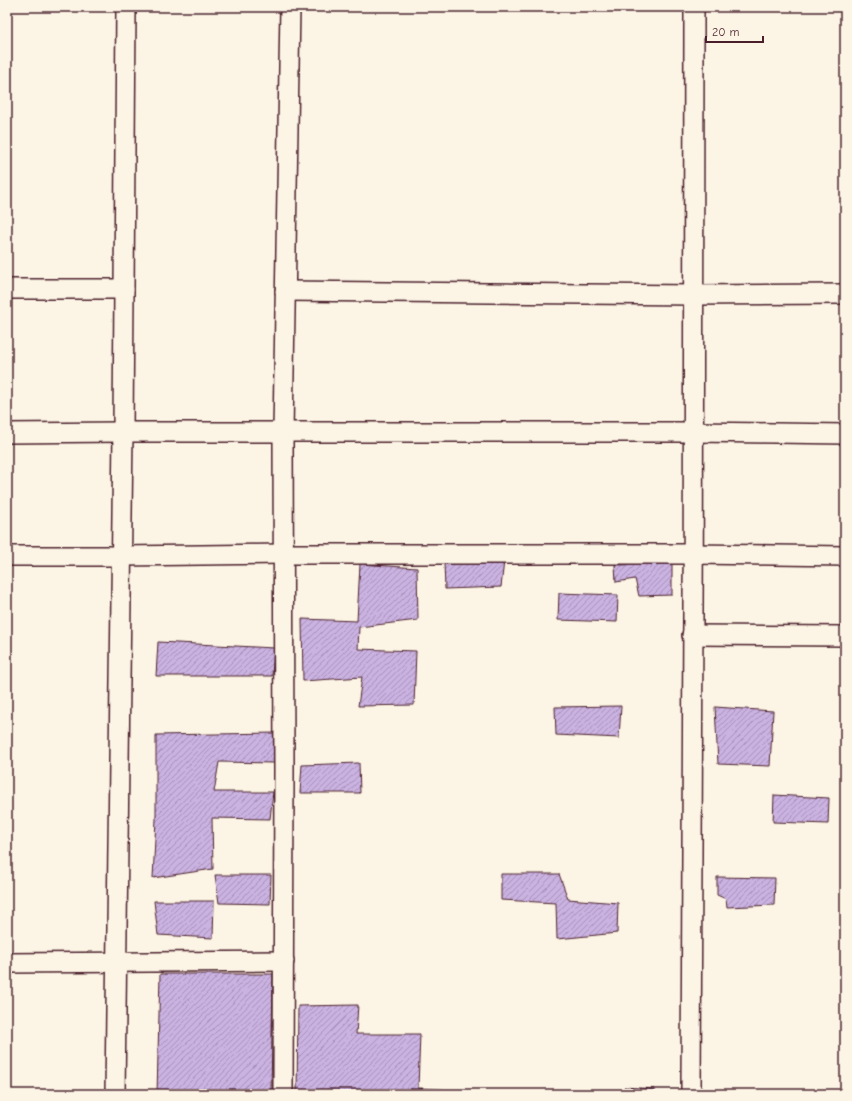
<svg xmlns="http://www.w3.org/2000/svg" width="852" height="1101" viewBox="0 0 852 1101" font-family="'Comic Neue',sans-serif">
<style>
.building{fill:url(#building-hatch);stroke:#4a1f2b}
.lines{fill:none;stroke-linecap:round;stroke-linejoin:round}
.minor-casing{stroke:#4a1f2b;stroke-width:22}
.minor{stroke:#fcf5e5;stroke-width:19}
</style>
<defs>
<pattern id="building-hatch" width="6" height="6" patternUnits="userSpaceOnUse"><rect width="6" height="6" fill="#cab2e1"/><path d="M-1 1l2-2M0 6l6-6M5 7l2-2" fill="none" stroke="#a690b7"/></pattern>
</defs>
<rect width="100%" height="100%" fill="#fcf5e5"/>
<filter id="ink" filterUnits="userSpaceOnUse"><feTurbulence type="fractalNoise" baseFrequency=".025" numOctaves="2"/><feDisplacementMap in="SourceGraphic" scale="8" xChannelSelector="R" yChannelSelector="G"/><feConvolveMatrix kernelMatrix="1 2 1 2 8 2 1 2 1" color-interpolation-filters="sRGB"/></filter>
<g filter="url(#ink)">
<g class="building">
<path d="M504,561l-3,26 -56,2 -1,-26z"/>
<path d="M360,564l57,4 1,52 -59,7 -1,22 58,2 -2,54 -56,1 4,-29 -59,4 -1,-62 55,2z"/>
<path d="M672,564v31l-33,1 -4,-17 -19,3 -1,-17z"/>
<path d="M559,593l59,2 -1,27 -59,-2z"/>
<path d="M158,642l116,6 -2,28h-116z"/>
<path d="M621,706l-2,32 -63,-3 -1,-28z"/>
<path d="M715,707l58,4 -3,55 -52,-2z"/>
<path d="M276,733l-2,30 -55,-1 -5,30h59l-3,27 -58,-1 1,51 -60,9 3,-59v-84z"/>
<path d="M359,763l1,30h-60l2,-28z"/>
<path d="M774,795l55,3 -1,26 -55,-2z"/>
<path d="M501,874h58l9,25 50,4 -1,30 -60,6 -1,-36 -55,-3z"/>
<path d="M215,875h56l-1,29 -51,-1z"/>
<path d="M717,877l58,1 -1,27 -47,2 -1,-8 -9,-4z"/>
<path d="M154,901h60l-1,37 -55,-3z"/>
<path d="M160,974h113l-2,120h-114z"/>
<path d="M358,1005l-2,29h64l-2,54 55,3v3h-176l1,-88z"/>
<path d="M624,1087l30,2v5h-30z"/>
</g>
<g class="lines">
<g class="minor-casing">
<g id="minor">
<path d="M7,289h117"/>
<path d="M285,291l409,4 151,-1"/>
<path d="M7,433l116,-1h571l151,2"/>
<path d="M7,556h115l161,-2h409l153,2"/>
<path d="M692,635l153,1"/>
<path d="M7,963l277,-2"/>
<path d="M115,1094l8,-662 3,-425"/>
<path d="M283,1094l1,-324 -1,-338 7,-425"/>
<path d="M691,1094c1,-362 4,-725 3,-1087"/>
</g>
</g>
<use href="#minor" class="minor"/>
</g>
</g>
<rect width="852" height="1101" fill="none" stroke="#fcf5e5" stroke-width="24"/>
<rect x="12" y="12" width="828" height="1077" fill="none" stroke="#4a1f2b" stroke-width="1.5" filter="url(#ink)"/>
<path d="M706 36v6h57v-6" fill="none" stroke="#4a1f2b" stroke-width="2"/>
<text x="712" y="36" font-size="12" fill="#4a1f2b" stroke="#fcf5e5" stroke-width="3" paint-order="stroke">20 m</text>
</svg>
